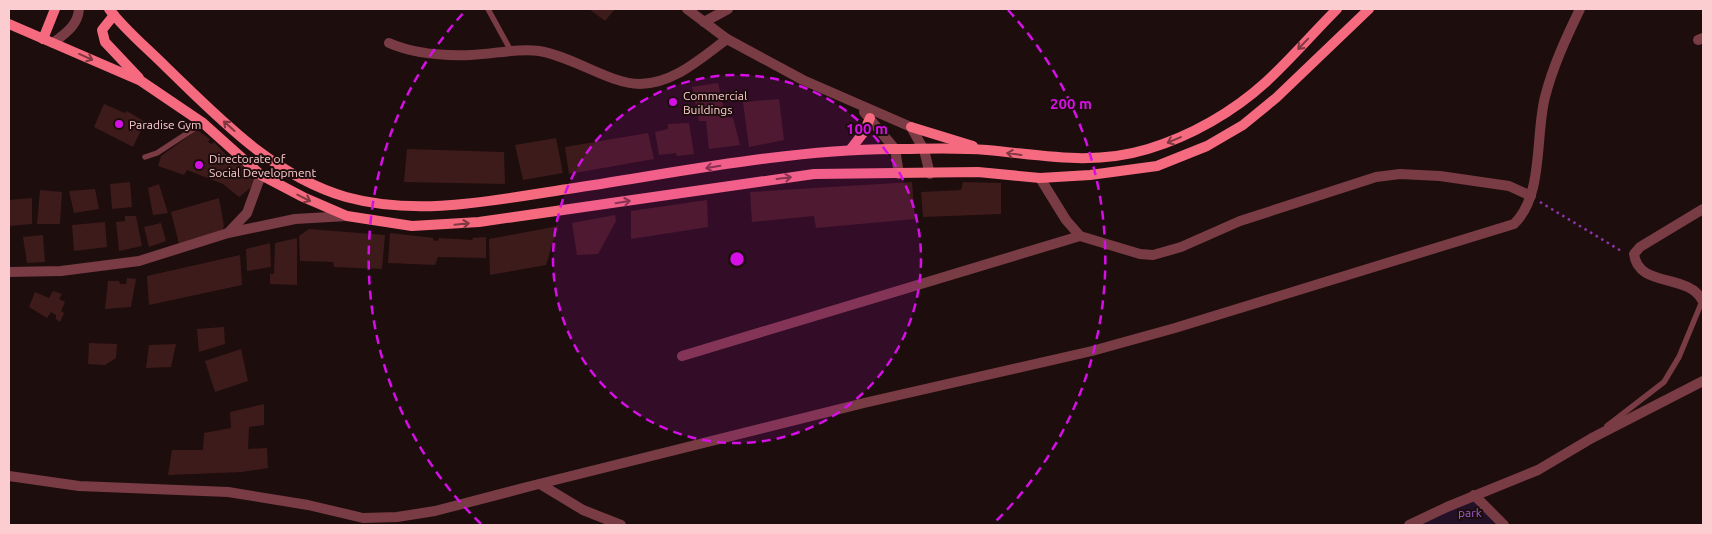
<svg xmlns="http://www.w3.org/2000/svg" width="1712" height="534" viewBox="0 0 1712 534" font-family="Ubuntu,sans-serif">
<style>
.green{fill:#221127}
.building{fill:#3d1b1a}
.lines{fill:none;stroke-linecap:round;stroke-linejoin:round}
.path{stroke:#8d35a8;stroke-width:2.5;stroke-dasharray:2.5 4;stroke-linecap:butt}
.lane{stroke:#793b44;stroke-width:5.5}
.street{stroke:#793b44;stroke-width:10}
.secondary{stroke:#f66a7f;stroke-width:10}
.oneway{stroke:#7f3740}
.ring{fill:none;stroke:#d60fe6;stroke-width:2.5;stroke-dasharray:9 6}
.poi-dot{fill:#d60fe6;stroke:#1d0d0d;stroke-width:2}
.labels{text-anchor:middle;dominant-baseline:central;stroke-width:4;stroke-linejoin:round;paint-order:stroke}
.poi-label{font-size:12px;fill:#fccdd0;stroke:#1d0d0d;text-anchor:start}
.park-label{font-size:12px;fill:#a35ed6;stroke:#1d0d0d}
.centre{fill:#d60fe6;stroke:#1d0d0d;stroke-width:2.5}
.ring-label{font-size:15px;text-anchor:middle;font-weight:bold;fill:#d60fe6;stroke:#1d0d0d;stroke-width:4;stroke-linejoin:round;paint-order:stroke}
</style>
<rect width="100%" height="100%" fill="#1d0d0d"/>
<path class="green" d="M1474,495l30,30h-95z"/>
<g class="building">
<path d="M589,9h26l-10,12z"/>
<path d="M718,83l8,34 7,1 7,27 -31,4 -3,-28h-7l-7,-34z"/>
<path d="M779,99l5,41 -35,7 -6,-45z"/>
<path d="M104,104l21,9 2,-2 18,11 -12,25 -39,-20z"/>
<path d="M689,123l5,31 -17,2 -1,-3 -17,2 -4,-23 13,-3v-5z"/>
<path d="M197,130l13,9 -2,3 4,2 2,-2 20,21 2,-2 15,12 -2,3 2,3 4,-2 3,5 -19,15 -16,-13 -36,-14 -3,5 -26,-9 3,-10z"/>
<path d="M648,133l6,26 -85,15 -4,-27z"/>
<path d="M556,138l7,35 -40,7 -8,-35z"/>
<path d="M407,149l97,3 1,32 -101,-2z"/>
<path d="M130,182l2,25 -20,2 -2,-25z"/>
<path d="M912,182l3,37 -99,9 -2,-12 -62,6 -2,-30z"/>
<path d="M963,182l38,1v31l-78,3 -2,-25 40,-2z"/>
<path d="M159,184l9,29 -15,2 -5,-27z"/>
<path d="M95,189l4,20 -25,4 -5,-22z"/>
<path d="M40,190l22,2 -2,32h-23z"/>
<path d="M32,198v26l-23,2v-26z"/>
<path d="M219,198l5,28 -2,5 -43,13 -8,-32z"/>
<path d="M707,200l1,27 -77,12v-28z"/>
<path d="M615,215l1,6 -18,33 -21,1 -5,-32z"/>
<path d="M125,216h11l6,30 -23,5 -3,-29 9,-1z"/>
<path d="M105,222l2,25 -33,4 -2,-26z"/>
<path d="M161,223l5,18 -17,6 -5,-20z"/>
<path d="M558,226l-12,39 -56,10 -1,-36z"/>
<path d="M309,229l76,6 -3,34 -48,-2 -1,-5 -33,-1 -1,-25z"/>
<path d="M390,233l44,5 -1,2 5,1 1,-3 34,2 -1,-2 14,-1v21l-48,-1 -3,8 -47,-2z"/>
<path d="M43,235l2,27 -18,1 -4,-26z"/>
<path d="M297,238v47l-27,-1v-10h4l1,-31z"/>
<path d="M270,243l1,24 -24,4 -1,-22z"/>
<path d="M240,255l2,30 -93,20 -2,-29z"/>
<path d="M127,278l9,1 -5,28 -26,2 3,-28h11l1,3h6z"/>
<path d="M53,291l9,3 -3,5 6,3 -4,9 3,2 -4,9 -4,-3v-4l-5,-3 -4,6 -18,-11 6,-15 14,6z"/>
<path d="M224,327l1,17 -26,8 -2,-23z"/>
<path d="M89,343l28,1 -1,14 -11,7 -17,-1z"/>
<path d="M176,344l-5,23 -25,1 3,-23z"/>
<path d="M241,349l7,32 -33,11 -10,-31z"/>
<path d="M264,404v21l-15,2 -1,22 19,-1 1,20 -26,4 -74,3 4,-25h31l1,-17 27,-5 -1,-16z"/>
</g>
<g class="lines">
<path class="path" d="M1540,202l83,50"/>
<g class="lane">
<path d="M488,9l23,42"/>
<path d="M145,157l12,-4 46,-30"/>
<path d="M1607,426l57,-44 15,-25 24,-58"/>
</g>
<g class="street">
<path d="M687,9l40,30 76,41 108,47 13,23 6,24"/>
<path d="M704,22l24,-13"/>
<path d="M1698,40l5,-2"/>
<path d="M53,43c13,-10 25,-18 26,-34"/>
<path d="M389,43c25,11 55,13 82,12 23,-1 46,-7 68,-4 33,5 71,33 101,33 35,-1 61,-26 87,-45"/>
<path d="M864,112l31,37 4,25"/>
<path d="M1040,178l26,42 14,16 60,18 13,1 28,-8 59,-26 136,-44 24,-3 40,2 69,10 22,10"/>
<path d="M229,232l18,-19 14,-38"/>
<path d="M9,272l52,-1 78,-10 89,-28 67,-14 52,-3"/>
<path d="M1702,300c-14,-27 -64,-12 -68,-46l6,-7 63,-38"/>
<path d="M682,356l398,-120"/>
<path d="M9,476l70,10 149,6 80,13 55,13 34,-1 38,-6 96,-25 333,-83 228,-52 83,-23 339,-104c30,-29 21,-88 31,-127 8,-31 21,-59 35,-88"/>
<path d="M540,484l43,26 38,15"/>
<path d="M1474,495l30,30"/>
<path d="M1409,525l38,-18 91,-37 54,-32 111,-57"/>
</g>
<g class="secondary">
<path d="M109,9c16,21 38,39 57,58 53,51 107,109 180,130 73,20 148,3 222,-8 107,-16 216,-39 324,-40 31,0 64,-2 95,1 56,5 105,16 161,-1 43,-13 85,-37 118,-67 25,-23 47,-49 71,-73"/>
<path d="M114,15l-12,15 3,12 34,36"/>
<path d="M9,24l132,57 62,42 58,52 42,22 44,19 65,10 67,-4 335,-48 164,-2 62,6 50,-3 67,-9 50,-20 36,-21 33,-27 93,-89"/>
<path d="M43,39l12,-30"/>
<path d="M911,127l62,19"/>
<path d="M850,150l14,-18 6,-14"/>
</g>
</g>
<defs><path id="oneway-shaft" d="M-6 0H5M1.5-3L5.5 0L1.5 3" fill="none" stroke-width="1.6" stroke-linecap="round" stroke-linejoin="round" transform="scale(1.25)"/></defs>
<g class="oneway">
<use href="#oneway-shaft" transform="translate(1303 44) rotate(134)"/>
<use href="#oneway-shaft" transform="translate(86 57) rotate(24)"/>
<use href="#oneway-shaft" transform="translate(229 126) rotate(-138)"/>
<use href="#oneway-shaft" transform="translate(1174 140) rotate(157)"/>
<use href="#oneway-shaft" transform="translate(1014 154) rotate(-172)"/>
<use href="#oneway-shaft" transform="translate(713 167) rotate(171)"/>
<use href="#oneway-shaft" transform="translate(784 178) rotate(-7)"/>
<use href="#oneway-shaft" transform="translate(304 198) rotate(27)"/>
<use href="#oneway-shaft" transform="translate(623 202) rotate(-9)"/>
<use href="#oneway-shaft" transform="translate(462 224) rotate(-6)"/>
</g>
<circle cx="737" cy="259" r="184" fill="#d60fe6" fill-opacity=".12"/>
<g class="ring">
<circle cx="737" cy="259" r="184"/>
<path d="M481 524A368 368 0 0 1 466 10M1008 10A368 368 0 0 1 993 524"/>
</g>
<g class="poi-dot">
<circle cx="673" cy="102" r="5"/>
<circle cx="119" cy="124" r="5"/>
<circle cx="199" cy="165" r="5"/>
</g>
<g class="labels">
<g class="poi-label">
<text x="683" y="95">Commercial<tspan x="683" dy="14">Buildings</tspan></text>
<text x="129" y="124">Paradise Gym</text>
<text x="209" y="158">Directorate of<tspan x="209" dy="14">Social Development</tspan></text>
</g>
<g class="park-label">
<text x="1470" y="512">park</text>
</g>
</g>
<circle cx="737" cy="259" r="8" class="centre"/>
<g class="ring-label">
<text x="1071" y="109">200 m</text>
<text x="867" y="134">100 m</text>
</g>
<rect width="1712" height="534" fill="none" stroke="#fccdd0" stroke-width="20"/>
</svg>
